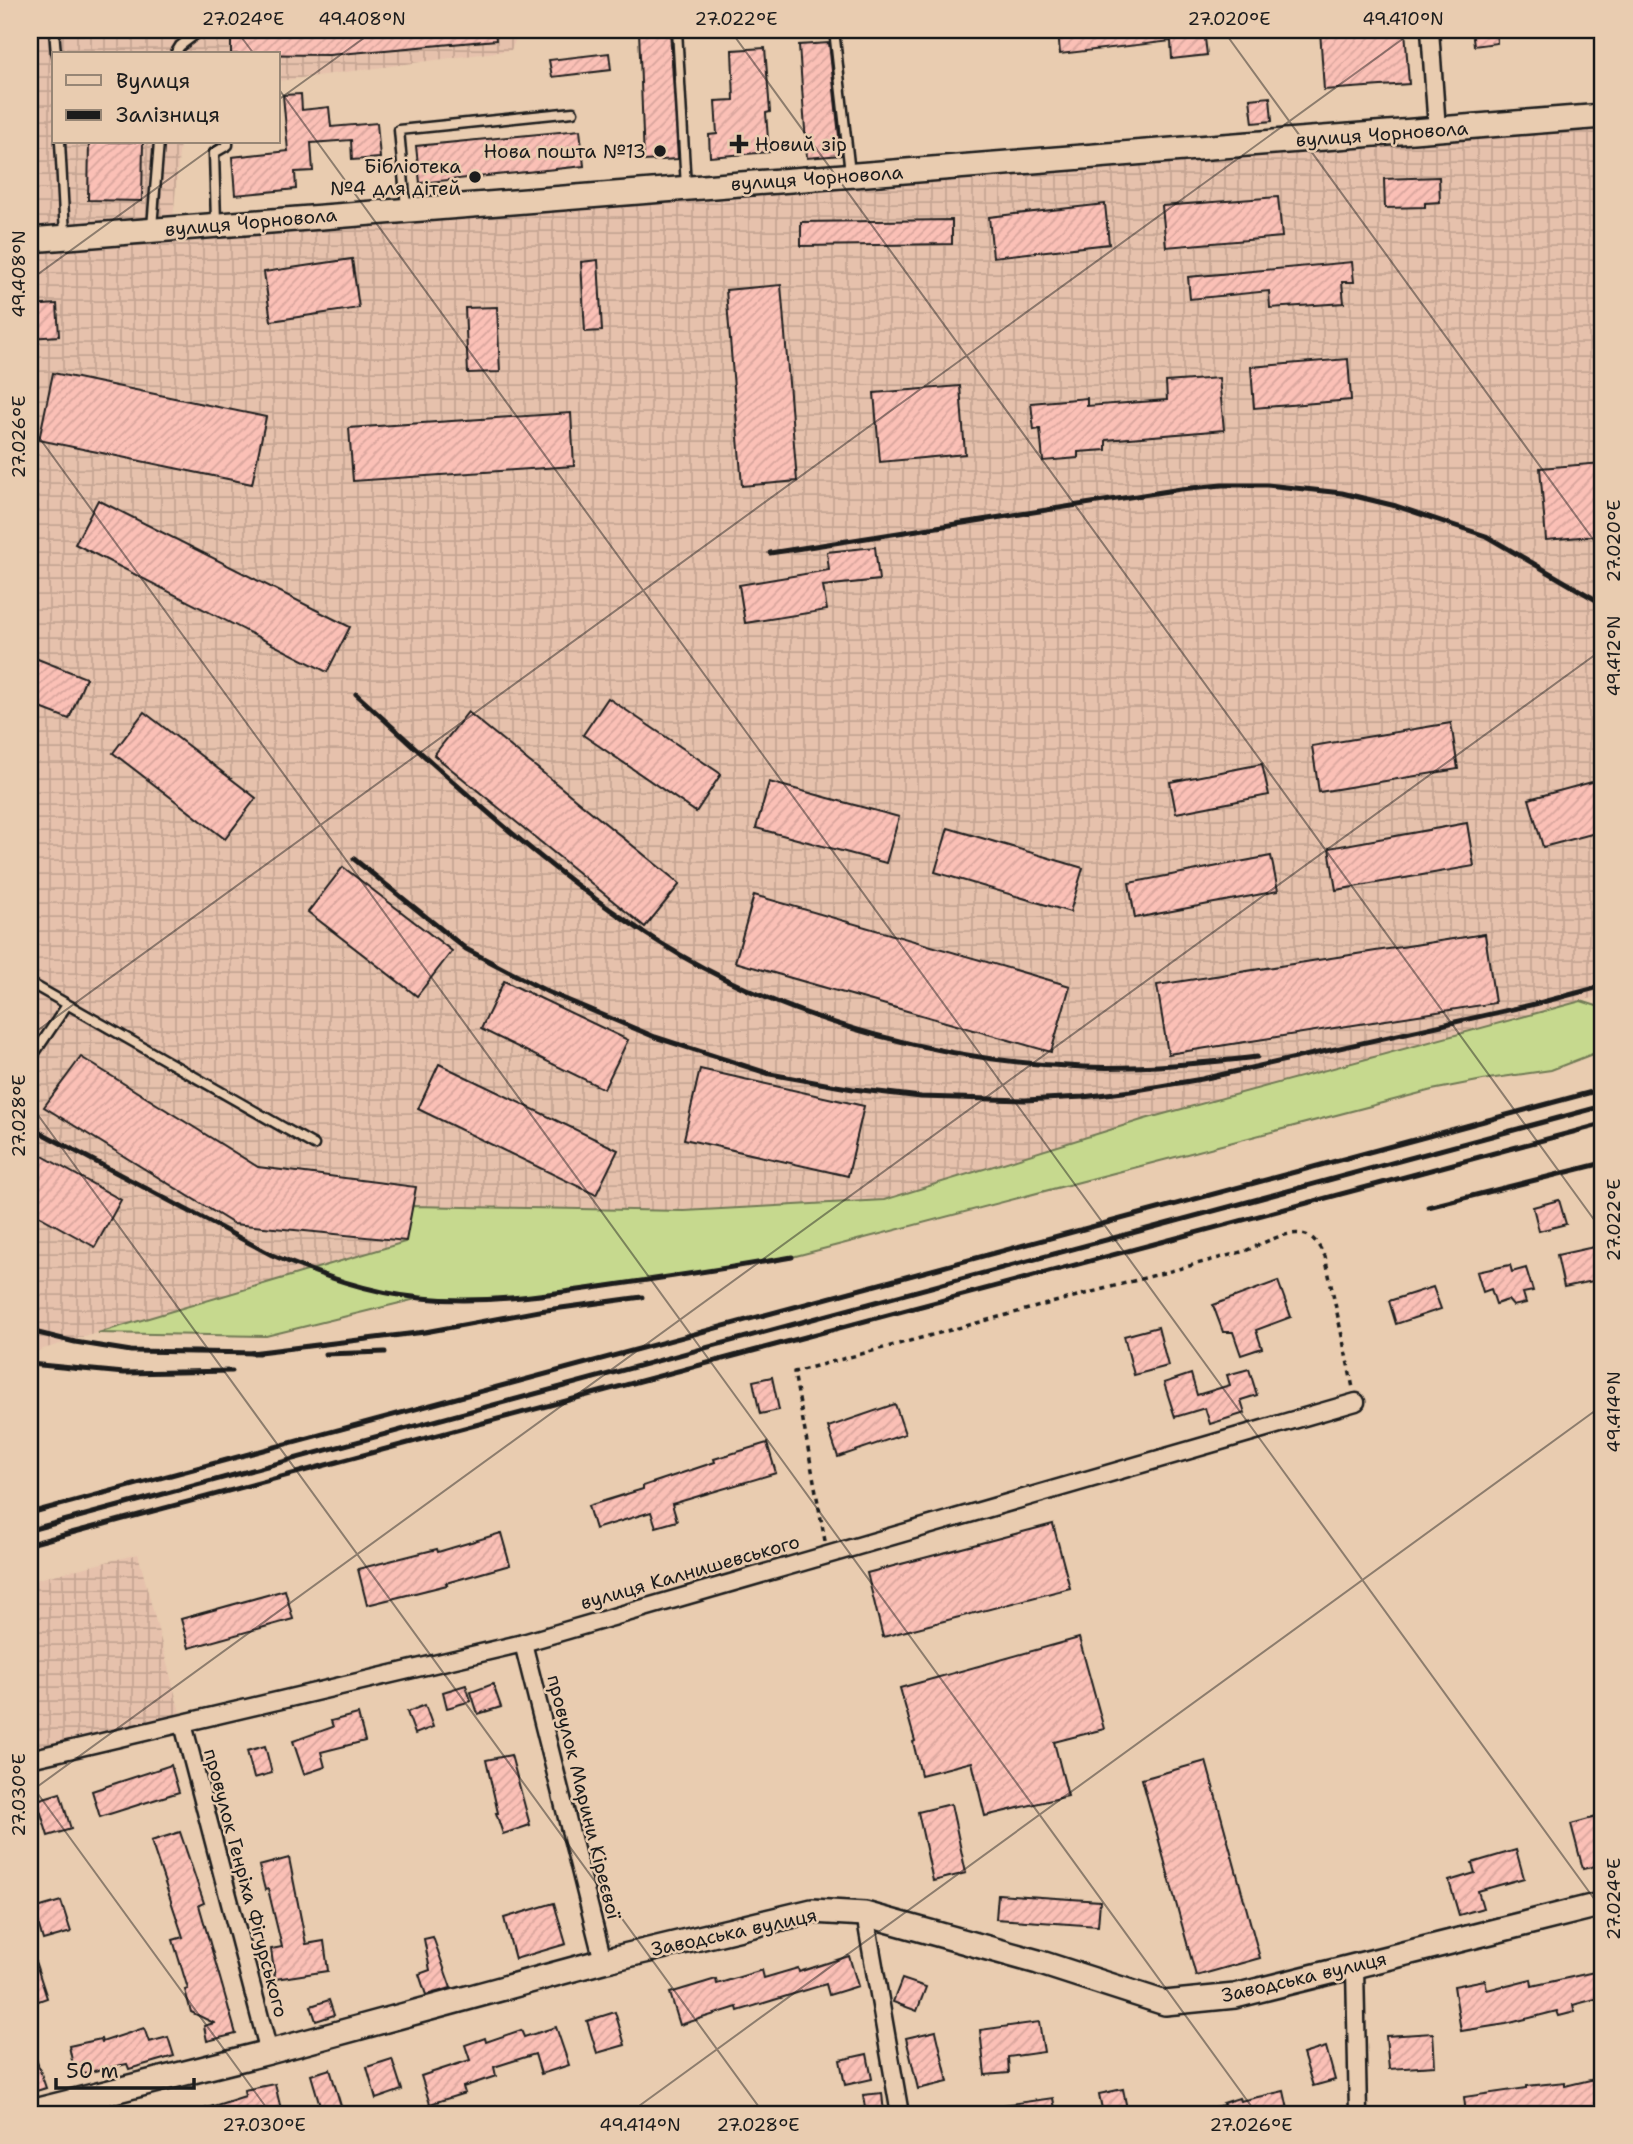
<svg xmlns="http://www.w3.org/2000/svg" width="1633" height="2144" viewBox="0 0 1633 2144" font-family="'Shantell Sans',sans-serif">
<style>
.industrial{fill:url(#industrial-grid)}
.grass{fill:#c6d98e;stroke:#717a55;stroke-width:2}
.building{fill:url(#building-hatch);stroke:#1c1c1c;stroke-width:2}
.lines{fill:none;stroke-linecap:round;stroke-linejoin:round}
.lane-casing{stroke:#1c1c1c;stroke-width:13}
.street-casing{stroke:#1c1c1c;stroke-width:21}
.secondary-casing{stroke:#1c1c1c;stroke-width:28}
.path{stroke:#1c1c1c;stroke-width:3.5;stroke-dasharray:5 5;stroke-linecap:butt}
.lane{stroke:#e9ccb0;stroke-width:8}
.street{stroke:#e9ccb0;stroke-width:16}
.secondary{stroke:#e9ccb0;stroke-width:23}
.rail{stroke:#1c1c1c;stroke-width:5}
.ticks{fill:none;stroke:#1c1c1c;stroke-width:2;stroke-opacity:0.45}
.poi-dot{fill:#1c1c1c;stroke:#e9ccb0;stroke-width:2.5}
.labels{text-anchor:middle;dominant-baseline:central;stroke-width:5;stroke-linejoin:round;paint-order:stroke}
.street-label{font-size:19px;fill:#1c1c1c;stroke:#e9ccb0}
.poi-label{font-size:19px;fill:#1c1c1c;stroke:#e9ccb0;text-anchor:end}
.neatline{fill:none;stroke:#1c1c1c;stroke-width:2.5}
.ticks-label{font-size:18px;text-anchor:middle;fill:#1c1c1c}
</style>
<defs>
<pattern id="industrial-grid" width="8" height="8" patternUnits="userSpaceOnUse" patternTransform="scale(1.75)"><rect width="8" height="8" fill="#e6c1ac"/><path d="M0 4h8M4 0v8" fill="none" stroke="#c5a593"/></pattern>
<pattern id="building-hatch" width="6" height="6" patternUnits="userSpaceOnUse" patternTransform="scale(1.75)"><rect width="6" height="6" fill="#fbc0b6"/><path d="M-1 1l2-2M0 6l6-6M5 7l2-2" fill="none" stroke="#d7a49c"/></pattern>
</defs>
<rect width="100%" height="100%" fill="#e9ccb0"/>
<filter id="ink" filterUnits="userSpaceOnUse"><feTurbulence type="fractalNoise" baseFrequency=".0143" numOctaves="2"/><feDisplacementMap in="SourceGraphic" scale="14" xChannelSelector="R" yChannelSelector="G"/><feConvolveMatrix kernelMatrix="1 2 1 2 8 2 1 2 1" color-interpolation-filters="sRGB"/></filter>
<g filter="url(#ink)">
<g class="industrial">
<path d="M30,30h490l-9,20 -233,31v-27h-224v88h126l-7,78 -143,12z"/>
<path d="M1603,125v870l-458,124 -261,81 -200,11 -278,30 -376,112v-1105z"/>
<path d="M138,1554l45,170 -153,35v-178z"/>
</g>
<path class="grass" d="M1581,1001l22,7v42l-52,20 -63,9 -56,11 -640,167 -79,14 -211,29 -82,-2 -154,38 -168,-3 307,-91 7,-36 272,5 200,-11 261,-81z"/>
<g class="building">
<path d="M231,30h264l1,10 -167,15 -98,-1z"/>
<path d="M639,30h31l8,129 -34,2z"/>
<path d="M1058,30h146l3,25 -35,4 -1,-18 -111,13z"/>
<path d="M1320,30h85l4,54 -85,6z"/>
<path d="M1472,30h24l1,13 -23,3z"/>
<path d="M829,43l12,112 -34,3 -8,-113z"/>
<path d="M765,48l5,64 -4,1 3,39 -59,5 -1,-22 8,-1 -2,-33 19,-1 -2,-50z"/>
<path d="M609,53l2,17 -59,7 -3,-17z"/>
<path d="M301,94l1,16 27,-3 2,20 46,-4 3,35 -28,2 -1,-20 -40,3 2,28 -18,1 1,17 -61,6 -3,-38 56,-6 -5,-56z"/>
<path d="M1270,97l2,24 -19,2 -3,-24z"/>
<path d="M580,130l4,36 -164,17 -4,-37z"/>
<path d="M89,142h54l-1,59 -54,-1z"/>
<path d="M1439,177l1,25 -15,1v4l-40,1 -1,-29z"/>
<path d="M1278,197l4,40 -116,10 -4,-41z"/>
<path d="M1105,204l4,40 -116,13 -4,-40z"/>
<path d="M952,220v24l-151,2v-24z"/>
<path d="M352,259l7,49 -88,13 -7,-49z"/>
<path d="M598,260l4,71 -17,1 -4,-70z"/>
<path d="M1352,262l2,20h-12l2,21 -74,5 -1,-17 -79,8 -2,-22z"/>
<path d="M781,285l16,196 -55,5 -16,-196z"/>
<path d="M57,304l2,32 -29,2v-32z"/>
<path d="M497,307l3,65 -32,1 -3,-65z"/>
<path d="M1348,359l3,41 -97,8 -3,-41z"/>
<path d="M53,373l213,44 -14,67 -213,-44z"/>
<path d="M1219,378l5,52 -118,10v10l-28,2v6l-35,3 -3,-32 -6,1 -3,-27 56,-5v8l80,-6 -1,-18z"/>
<path d="M960,386l5,68 -85,8 -6,-69z"/>
<path d="M571,413l3,53 -221,15 -4,-53z"/>
<path d="M1603,463v72l-57,5 -6,-72z"/>
<path d="M98,500l252,127 -23,45 -252,-128z"/>
<path d="M875,547l4,33 -56,6 4,24 -82,13 -6,-38 90,-15 -2,-18z"/>
<path d="M30,656l56,22 -17,41 -39,-15z"/>
<path d="M608,698l113,76 -25,38 -113,-77z"/>
<path d="M144,712l112,86 -31,41 -112,-86z"/>
<path d="M468,712l212,172 -35,43 -211,-172z"/>
<path d="M1451,723l7,46 -139,23 -7,-46z"/>
<path d="M1262,764l7,31 -93,18 -6,-31z"/>
<path d="M1603,779v52l-60,16 -14,-48z"/>
<path d="M769,782l130,35 -13,46 -130,-35z"/>
<path d="M1467,823l7,43 -138,24 -7,-42z"/>
<path d="M948,828l135,40 -13,44 -135,-40z"/>
<path d="M1271,856l7,35 -143,27 -6,-35z"/>
<path d="M343,867l109,84 -35,45 -109,-84z"/>
<path d="M754,895l316,91 -19,66 -316,-90z"/>
<path d="M1485,934l10,69 -327,51 -11,-69z"/>
<path d="M504,981l124,59 -24,49 -123,-60z"/>
<path d="M81,1057l177,110 158,20 -10,54 -172,-17 -190,-117z"/>
<path d="M439,1064l179,86 -22,45 -178,-86z"/>
<path d="M700,1069l164,37 -16,70 -164,-37z"/>
<path d="M30,1149l91,51 -26,47 -65,-36z"/>
<path d="M1559,1200l7,24 -27,7 -6,-24z"/>
<path d="M1603,1245v34l-39,8 -7,-32z"/>
<path d="M1510,1265l2,7 14,-4 7,23 -10,2 3,10 -13,3 -5,-6 -12,4 -5,-15 -8,3 -6,-20z"/>
<path d="M1278,1281l13,36 -35,13 6,18 -21,7 -8,-23h-10l-10,-27z"/>
<path d="M1433,1287l8,22 -45,15 -7,-23z"/>
<path d="M1158,1327l10,39 -34,9 -10,-39z"/>
<path d="M1249,1369l8,26 -16,5 4,13 -35,11 -5,-16 -30,9 -11,-34 27,-9 6,21 33,-10 -3,-10z"/>
<path d="M772,1377l7,33 -19,4 -7,-33z"/>
<path d="M895,1404l10,30 -67,23 -10,-30z"/>
<path d="M767,1443l9,30 -104,31 5,17 -21,6 -5,-15 -56,17 -7,-23 55,-17v-3l72,-24 -1,-3z"/>
<path d="M1053,1524l17,64 -187,49 -16,-64z"/>
<path d="M501,1533l9,32 -64,18 1,2 -80,20 -9,-36 79,-20 1,3z"/>
<path d="M285,1590l8,29 -104,29 -8,-29z"/>
<path d="M1079,1638l25,91 -50,13 14,54 -83,20 -13,-54 -51,13 -8,-33 2,-1 -15,-53z"/>
<path d="M493,1684l8,23 -23,7 -7,-22z"/>
<path d="M466,1685l5,16 -24,7 -4,-16z"/>
<path d="M425,1705l8,22 -18,7 -8,-22z"/>
<path d="M358,1714l7,27 -44,11 4,15 -21,7 -11,-33 40,-14 -2,-6z"/>
<path d="M265,1746l7,27 -18,5 -7,-27z"/>
<path d="M511,1755l19,70 -27,9 -7,-21h2l-12,-53z"/>
<path d="M1206,1761l54,197 -64,18 -54,-197z"/>
<path d="M171,1765l8,27 -79,25 -8,-26z"/>
<path d="M60,1793l11,36 -23,7 -11,-36z"/>
<path d="M951,1804l15,69 -33,8 -15,-69z"/>
<path d="M1603,1815v49l-20,5 -12,-45z"/>
<path d="M180,1832l24,71 -5,2 37,129 -29,7 -3,-15 10,-3 -23,-11 -6,-22 3,-1 -15,-49 10,-3 -32,-96z"/>
<path d="M1516,1850l8,28 -46,13 5,17 -24,7 -10,-34 26,-8 -3,-10z"/>
<path d="M289,1858l17,86 18,-3 4,30 -53,8 -4,-30 11,-2 -14,-58 -3,1 -6,-24z"/>
<path d="M998,1894l102,7 -2,25 -102,-7z"/>
<path d="M61,1901l10,31 -28,8 -9,-31z"/>
<path d="M554,1903l12,41 -51,15 -11,-41z"/>
<path d="M433,1937l18,51 -25,7 -7,-21 11,-4 -6,-31z"/>
<path d="M30,1955h3l14,43 -17,6z"/>
<path d="M849,1956l9,30 -29,9 -3,-11 -88,27 -1,-4 -57,18 -10,-32 46,-14 1,5 45,-14 2,8 34,-10 1,4z"/>
<path d="M1603,1970v27l-30,8 2,7 -16,4 -2,-5 -51,13 -45,7 -7,-45 31,-6 2,10 44,-11 1,7z"/>
<path d="M902,1979l24,8 -9,24 -24,-9z"/>
<path d="M329,2000l5,15 -18,6 -5,-15z"/>
<path d="M615,2012l10,33 -28,8 -10,-32z"/>
<path d="M1039,2022l5,30 -36,5 1,16 -24,2 -5,-45z"/>
<path d="M556,2027l13,38 -28,9 -6,-20 -41,13 2,9 -33,11 2,6 -35,11 -9,-28 49,-16 -5,-15 20,-7 1,4 35,-12 3,7z"/>
<path d="M144,2028l5,14 19,-5 6,19 -45,13 -2,-5 -52,11 -6,-29 32,-7 1,3z"/>
<path d="M936,2031l12,51 -30,7 -12,-51z"/>
<path d="M1433,2033l2,33 -46,3 -3,-33z"/>
<path d="M32,2047l14,41 -16,5v-45z"/>
<path d="M1326,2047l9,33 -22,6 -10,-32z"/>
<path d="M867,2054l5,25 -27,6 -5,-25z"/>
<path d="M392,2059l10,31 -26,9 -9,-32z"/>
<path d="M330,2069l11,37 -19,6 -11,-37z"/>
<path d="M1603,2077v37h-11l-2,-6 -67,6h-57l-2,-17 63,-9v-2l38,-4v4z"/>
<path d="M275,2084l7,30h-83l-1,-3 47,-15 -1,-6z"/>
<path d="M1123,2089l5,25h-25l-4,-20z"/>
<path d="M1284,2091l5,23h-78l-1,-6 14,-3 -1,-2 16,-5 1,3z"/>
<path d="M882,2093l2,21h-18l-3,-19z"/>
<path d="M1053,2098l3,16h-54v-9z"/>
</g>
<g class="lines">
<g class="lane-casing">
<g id="lane">
<path d="M54,30l2,24"/>
<path d="M677,30l9,157"/>
<path d="M834,30l16,143"/>
<path d="M175,54l5,-8 21,-16"/>
<path d="M60,142l5,92"/>
<path d="M406,207l-7,-77 174,-18"/>
<path d="M216,222l-2,-69 14,-8v-3"/>
<path d="M152,227l7,-85"/>
<path d="M30,983l284,162"/>
<path d="M30,1060l37,-55"/>
</g>
</g>
<g class="street-casing">
<g id="street">
<path d="M1430,30l7,99"/>
<path d="M523,1643l80,318"/>
<path d="M183,1724l86,328"/>
<path d="M30,1759l493,-116 833,-241"/>
<path d="M865,1914l35,200"/>
<path d="M1355,1968l3,146"/>
</g>
</g>
<g class="secondary-casing">
<g id="secondary">
<path d="M30,240l1573,-124"/>
<path d="M30,2112l239,-60 334,-91 209,-50 53,3 173,48 127,41 70,-7 368,-92"/>
</g>
</g>
<path class="path" d="M825,1541l-31,-169 451,-121c18,-7 48,-26 67,-13 5,4 9,12 13,18l28,132"/>
<use href="#lane" class="lane"/>
<use href="#street" class="street"/>
<use href="#secondary" class="secondary"/>
<g class="rail">
<path d="M770,553l411,-64 41,-4h45l75,8 54,13 90,30 117,68"/>
<path d="M356,694c103,93 206,192 326,262 117,68 267,106 401,111 58,2 116,-3 174,-10"/>
<path d="M354,859l112,90 82,43 107,45 115,37 83,15 68,8 104,3 58,-3 48,-6 71,-12 333,-75 68,-18"/>
<path d="M30,1127l242,128c48,20 97,38 149,43 63,6 124,-3 186,-12 62,-9 124,-18 185,-29"/>
<path d="M1428,1207l175,-44"/>
<path d="M30,1331l45,11 56,9 128,2"/>
<path d="M251,1353l174,-21 114,-21 103,-14"/>
<path d="M325,1354l60,-2"/>
<path d="M30,1364l94,9 108,-2"/>
<path d="M30,1513l1573,-424"/>
<path d="M30,1530l1573,-424"/>
<path d="M30,1544l1573,-420"/>
</g>
</g>
</g>
<path class="ticks" d="M236,30l18,24M730,30l873,1202M1223,30l380,523M278,88l1325,1823M278,100l97,-70M30,280l190,-138M30,425l1227,1689M30,1036l1385,-1006M30,1104l734,1010M30,1783l241,331M30,1792l1573,-1143M628,2114l975,-709"/>
<g class="poi-dot">
<path d="M735.5 133.5h7v7h7v7h-7v7h-7v-7h-7v-7h7z"/>
<circle cx="660" cy="151" r="7"/>
<circle cx="475" cy="177" r="7"/>
</g>
<g class="labels">
<g class="street-label">
<text transform="translate(1382 134) rotate(-4)">вулиця Чорновола</text>
<text transform="translate(817 178) rotate(-4)">вулиця Чорновола</text>
<text transform="translate(251 222) rotate(-5)">вулиця Чорновола</text>
<text transform="translate(690 1572) rotate(-16)">вулиця Калнишевського</text>
<text transform="translate(584 1797) rotate(76)">провулок Марини Кіреєвої</text>
<text transform="translate(246 1883) rotate(75)">провулок Генріха Фігурського</text>
<text transform="translate(734 1932) rotate(-12)">Заводська вулиця</text>
<text transform="translate(1304 1977) rotate(-13)">Заводська вулиця</text>
</g>
<g class="poi-label">
<text x="755" y="144" text-anchor="start">Новий зір</text>
<text x="646" y="151">Нова пошта №13</text>
<text x="461" y="166">Бібліотека<tspan x="461" dy="22">№4 для дітей</tspan></text>
</g>
</g>
<rect width="1633" height="2144" fill="none" stroke="#e9ccb0" stroke-width="77"/>
<rect x="52" y="52" width="228" height="91" fill="#e9ccb0" stroke="#978675" stroke-width="2"/>
<rect x="66" y="75" width="35" height="10" fill="#e9ccb0" stroke="#978675" stroke-width="2"/>
<text x="116" y="88" font-size="21" fill="#1c1c1c">Вулиця</text>
<rect x="66" y="110" width="35" height="10" fill="#1c1c1c" stroke="#978675" stroke-width="2"/>
<text x="116" y="122" font-size="21" fill="#1c1c1c">Залізниця</text>
<path d="M56 2078v10h138v-10" fill="none" stroke="#1c1c1c" stroke-width="3.5"/>
<text x="66" y="2078" font-size="21" fill="#1c1c1c" stroke="#e9ccb0" stroke-width="5" paint-order="stroke">50 m</text>
<rect x="38" y="38" width="1556" height="2068" class="neatline"/>
<g class="ticks-label">
<text x="243" y="25">27.024°E</text>
<text x="362" y="25">49.408°N</text>
<text x="736" y="25">27.022°E</text>
<text x="1229" y="25">27.020°E</text>
<text x="1403" y="25">49.410°N</text>
<text transform="translate(19 274) rotate(-90)" y="6">49.408°N</text>
<text transform="translate(19 437) rotate(-90)" y="6">27.026°E</text>
<text transform="translate(1614 541) rotate(-90)" y="6">27.020°E</text>
<text transform="translate(1614 656) rotate(-90)" y="6">49.412°N</text>
<text transform="translate(19 1116) rotate(-90)" y="6">27.028°E</text>
<text transform="translate(1614 1220) rotate(-90)" y="6">27.022°E</text>
<text transform="translate(1614 1412) rotate(-90)" y="6">49.414°N</text>
<text transform="translate(19 1795) rotate(-90)" y="6">27.030°E</text>
<text transform="translate(1614 1899) rotate(-90)" y="6">27.024°E</text>
<text x="264" y="2131">27.030°E</text>
<text x="640" y="2131">49.414°N</text>
<text x="758" y="2131">27.028°E</text>
<text x="1251" y="2131">27.026°E</text>
</g>
</svg>
